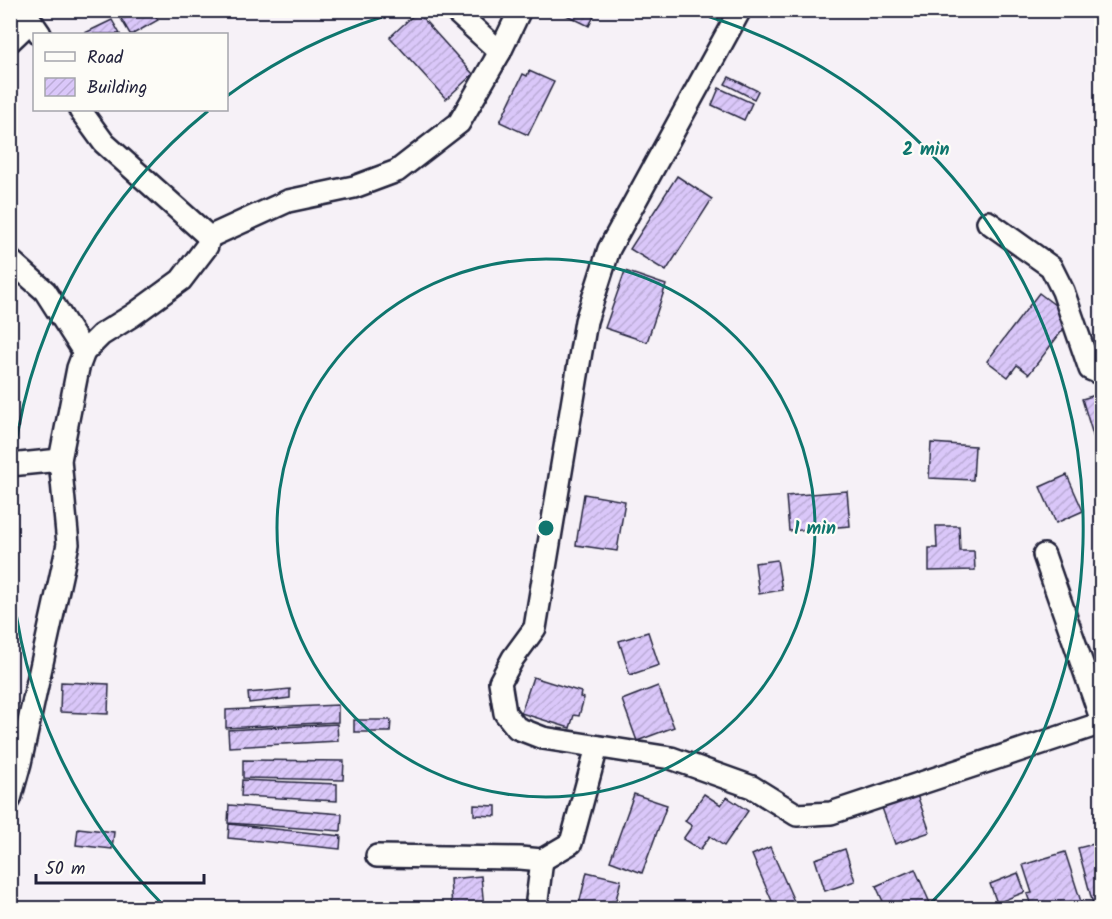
<svg xmlns="http://www.w3.org/2000/svg" width="1112" height="919" viewBox="0 0 1112 919" font-family="Kalam,sans-serif">
<style>
.building{fill:url(#building-hatch);stroke:#22223b;stroke-width:1.5}
.lines{fill:none;stroke-linecap:round;stroke-linejoin:round}
.street-casing{stroke:#22223b;stroke-width:26}
.street{stroke:#fdfcf7;stroke-width:21}
.ring{fill:none;stroke:#0f766e;stroke-width:3}
.centre{fill:#0f766e;stroke:#fdfcf7;stroke-width:3}
.ring-label{font-size:18px;text-anchor:middle;font-weight:bold;fill:#0f766e;stroke:#fdfcf7;stroke-width:4.5;stroke-linejoin:round;paint-order:stroke}
</style>
<defs>
<pattern id="building-hatch" width="6" height="6" patternUnits="userSpaceOnUse" patternTransform="scale(1.5)"><rect width="6" height="6" fill="#dac7f9"/><path d="M-1 1l2-2M0 6l6-6M5 7l2-2" fill="none" stroke="#bbabd6"/></pattern>
</defs>
<rect width="100%" height="100%" fill="#f6f1f7"/>
<filter id="ink" filterUnits="userSpaceOnUse"><feTurbulence type="fractalNoise" baseFrequency=".0167" numOctaves="2"/><feDisplacementMap in="SourceGraphic" scale="12" xChannelSelector="R" yChannelSelector="G"/><feConvolveMatrix kernelMatrix="1 2 1 2 8 2 1 2 1" color-interpolation-filters="sRGB"/></filter>
<g filter="url(#ink)">
<g class="building">
<path d="M116,10h48l-9,5 3,5 -25,14h-3z"/>
<path d="M556,10h41l-8,16z"/>
<path d="M417,12l56,62 -27,25 -56,-62z"/>
<path d="M112,20l8,14h-37z"/>
<path d="M529,71l25,11 -26,53 -28,-13 23,-48 4,2z"/>
<path d="M729,77l29,14 -4,8 -29,-15z"/>
<path d="M719,88l33,15 -8,17 -32,-15z"/>
<path d="M677,176l35,23 -46,72 -36,-22z"/>
<path d="M625,271l41,14 -19,57 -42,-14z"/>
<path d="M1039,293l33,25 -43,56 -12,-9 -9,12 -21,-16z"/>
<path d="M1102,393v50l-6,2 -14,-46z"/>
<path d="M931,443l44,3 -2,34 -44,-2z"/>
<path d="M1067,475l16,36 -27,12 -16,-36z"/>
<path d="M847,491l3,35 -61,5 -3,-35z"/>
<path d="M584,494l41,7 -8,50 -41,-6z"/>
<path d="M936,526h23l1,25h14l1,19 -46,1v-23h8z"/>
<path d="M777,560l5,30 -23,4 -4,-31z"/>
<path d="M648,632l11,33 -29,10 -11,-34z"/>
<path d="M533,677l48,15 -1,5 4,1 -5,18 -5,-1 -4,13 -49,-15z"/>
<path d="M61,682l48,2 -1,30 -48,-2z"/>
<path d="M658,686l16,41 -37,14 -15,-41z"/>
<path d="M290,689v9l-41,5 -1,-10z"/>
<path d="M338,705v17l-112,6v-18z"/>
<path d="M354,720h37l-1,12h-36z"/>
<path d="M337,724l1,17 -109,6 -1,-17z"/>
<path d="M243,760l101,1 -1,19 -100,-2z"/>
<path d="M242,780l95,4v17l-96,-5z"/>
<path d="M916,792l14,40 -35,12 -14,-39z"/>
<path d="M634,794l33,11 -25,68 -32,-12z"/>
<path d="M704,794l17,11 6,-8 21,14 -24,35 -14,-10 -10,14 -17,-11 9,-13 -7,-5z"/>
<path d="M229,805l113,9 -1,17 -113,-8z"/>
<path d="M474,805l22,1v10l-22,-1z"/>
<path d="M229,824l112,12 -1,13 -112,-11z"/>
<path d="M78,828l36,4 -2,17 -36,-4z"/>
<path d="M1102,842v66h-8l-16,-60z"/>
<path d="M770,847l27,61h-22l-23,-53z"/>
<path d="M845,849l10,32 -30,10 -10,-32z"/>
<path d="M1065,852l18,56h-51l-5,-14 5,-1 -9,-28z"/>
<path d="M915,869l15,34 -11,5h-33l-10,-22z"/>
<path d="M587,872l34,8 -7,28h-36z"/>
<path d="M1018,873l7,19 -28,11 -7,-19z"/>
<path d="M481,876l3,32h-32l-2,-29z"/>
</g>
<g class="lines">
<g class="street-casing">
<g id="street">
<path d="M20,10l11,11 9,13"/>
<path d="M454,10l46,42"/>
<path d="M740,10l-131,239 -23,72 -51,307 -22,30 -13,24 5,31 12,15 26,10 128,20 81,29 45,28 34,-2 271,-90"/>
<path d="M10,41l21,-20"/>
<path d="M80,110l24,33 105,94 79,-36 66,-14 43,-16 62,-48 41,-71 20,-42"/>
<path d="M988,222l63,45 12,24 27,78 12,5"/>
<path d="M10,260l35,31 39,61"/>
<path d="M10,465l50,-5"/>
<path d="M1044,555l58,166"/>
<path d="M10,799l10,-36 48,-219 -8,-84 18,-92 6,-16 17,-17 32,-20 48,-35 26,-34 2,-9"/>
<path d="M377,856l143,2 22,2 29,-17 26,-96"/>
<path d="M536,908l6,-48"/>
</g>
</g>
<use href="#street" class="street"/>
</g>
</g>
<g class="ring">
<circle cx="546" cy="528" r="269"/>
<path d="M166 908A537 537 0 0 1 11 570M11 486A537 537 0 0 1 208 111M227 96A537 537 0 0 1 402 11M690 11A537 537 0 0 1 926 908"/>
</g>
<circle cx="546" cy="528" r="9" class="centre"/>
<g class="ring-label">
<text x="926" y="155">2 min</text>
<text x="815" y="534">1 min</text>
</g>
<rect width="1112" height="919" fill="none" stroke="#fdfcf7" stroke-width="36"/>
<rect x="18" y="18" width="1076" height="883" fill="none" stroke="#22223b" stroke-width="2" filter="url(#ink)"/>
<rect x="33" y="33" width="195" height="78" fill="#fdfcf7" stroke="#a5a5ac" stroke-width="1.5"/>
<rect x="45" y="52" width="30" height="9" fill="#fdfcf7" stroke="#a5a5ac" stroke-width="1.5"/>
<text x="87" y="63" font-size="18" fill="#22223b">Road</text>
<rect x="45" y="78" width="30" height="18" fill="url(#building-hatch)" stroke="#a5a5ac" stroke-width="1.5"/>
<text x="87" y="93" font-size="18" fill="#22223b">Building</text>
<path d="M36 874v9h168v-9" fill="none" stroke="#22223b" stroke-width="3"/>
<text x="45" y="874" font-size="18" fill="#22223b" stroke="#fdfcf7" stroke-width="4.5" paint-order="stroke">50 m</text>
</svg>
